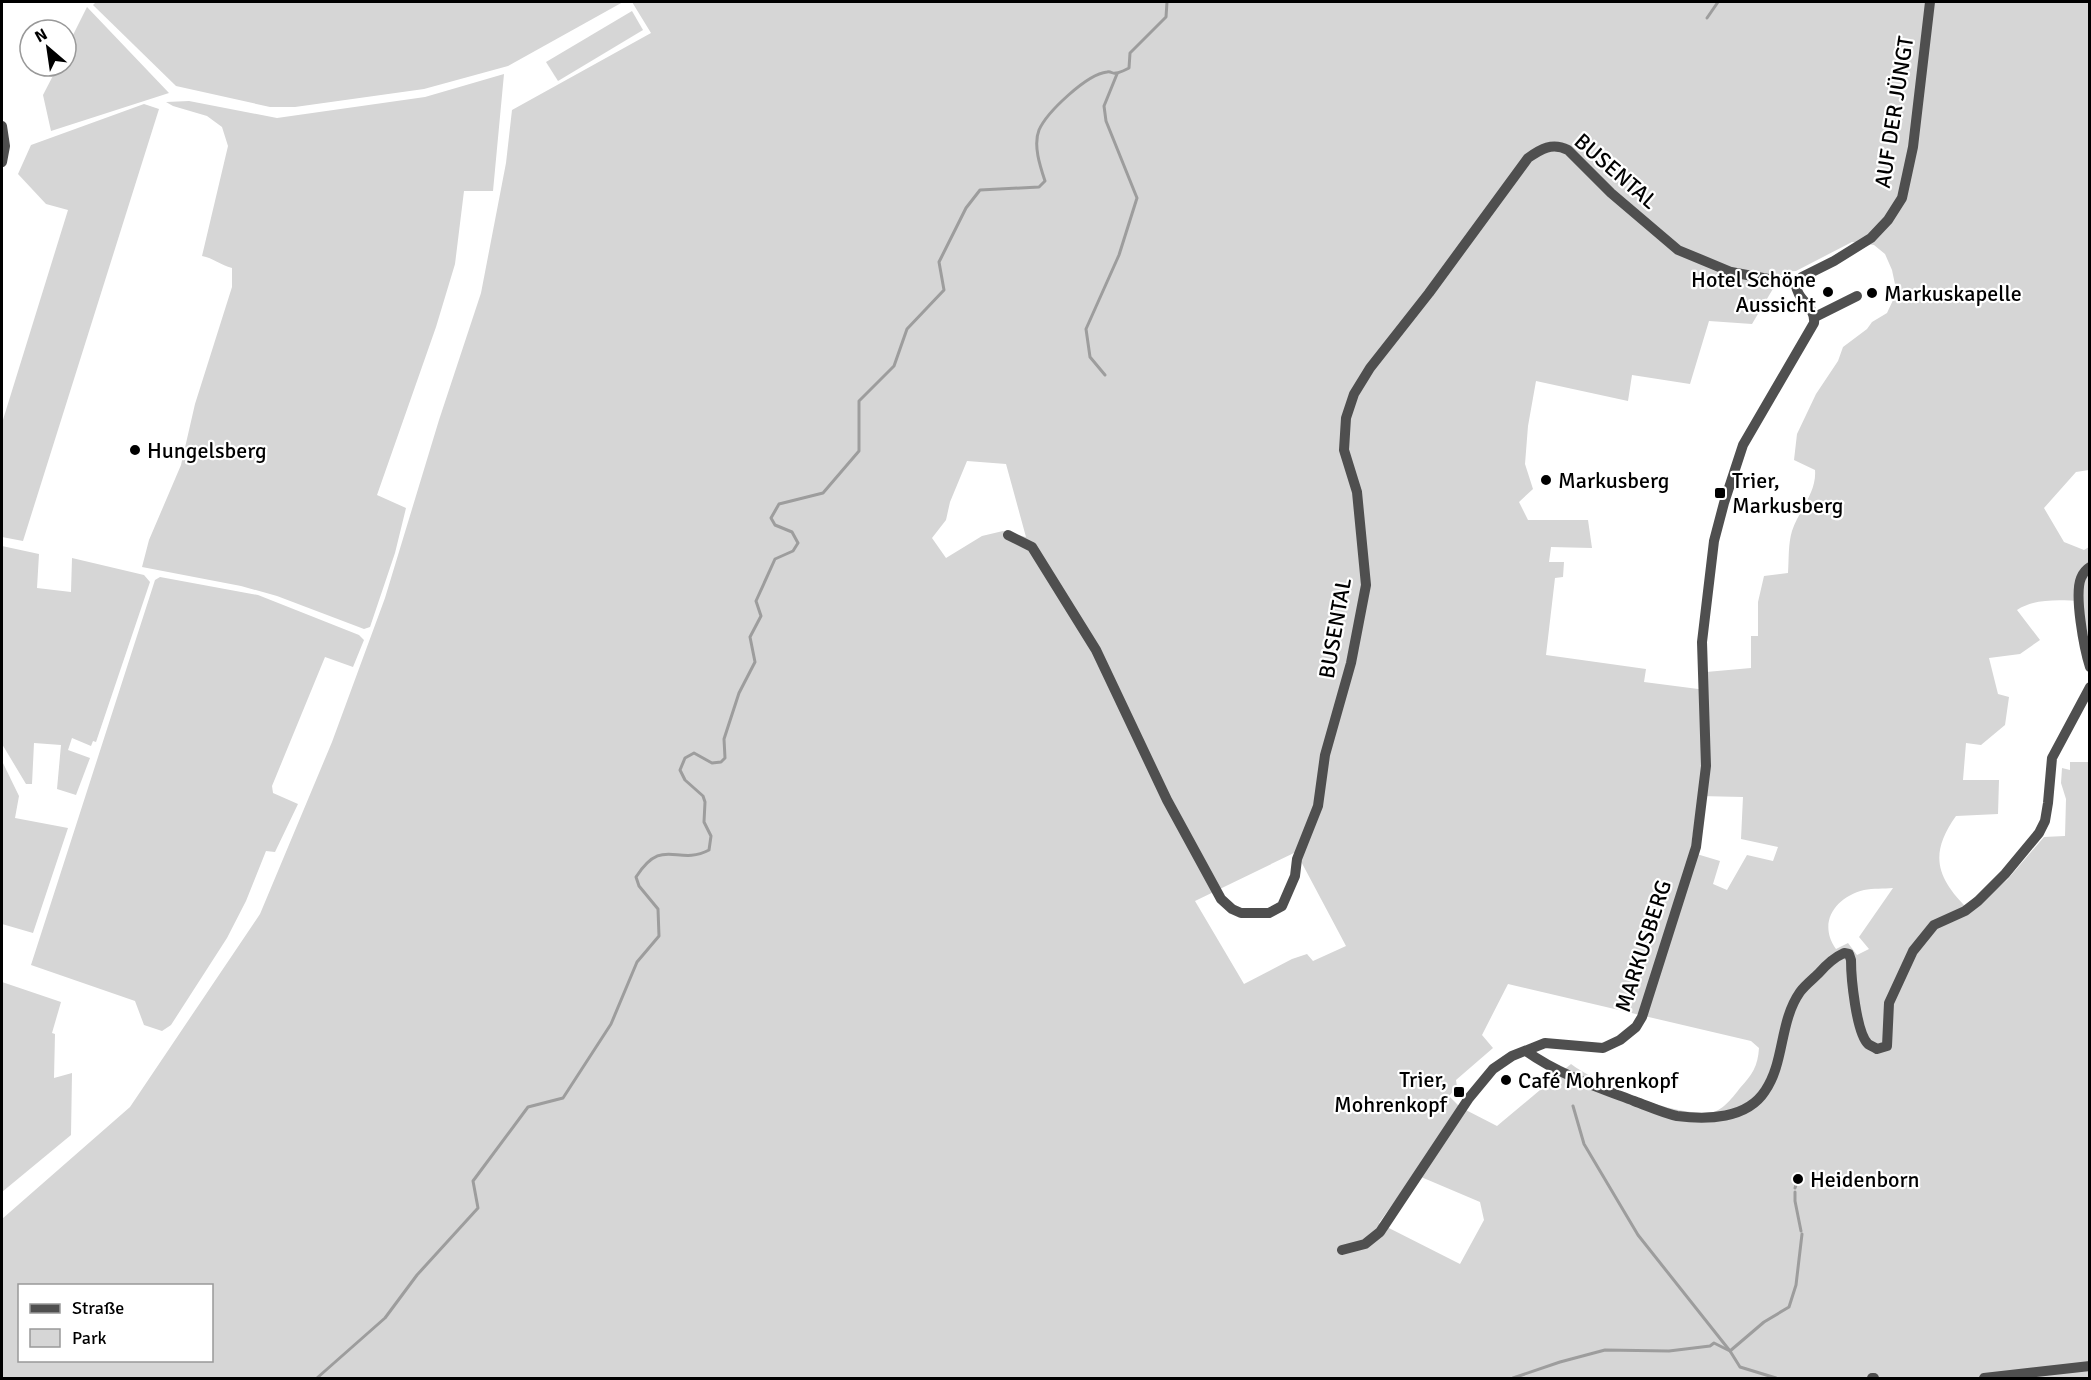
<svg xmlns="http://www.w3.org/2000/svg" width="2091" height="1380" viewBox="0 0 2091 1380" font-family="Signika,sans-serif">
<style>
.green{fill:#d6d6d6;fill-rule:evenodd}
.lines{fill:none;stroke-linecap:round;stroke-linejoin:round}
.stream{stroke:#9d9d9d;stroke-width:3}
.minor{stroke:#4f4f4f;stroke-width:10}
.poi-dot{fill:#000;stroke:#fff;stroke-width:2}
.labels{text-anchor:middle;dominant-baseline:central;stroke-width:4.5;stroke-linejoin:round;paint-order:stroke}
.street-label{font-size:22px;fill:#000;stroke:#fff}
.poi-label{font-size:22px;fill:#000;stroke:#fff;text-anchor:start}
</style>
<rect width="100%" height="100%" fill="#fff"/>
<g class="green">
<path d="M96,2h527l-115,64 -84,23 -129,18h-25l-94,-21 -83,-81z"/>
<path d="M632,2h1457v468l-13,2 -32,36 20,34 20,8 5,-3v95l-8,-41c-21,-1 -46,-3 -64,9l23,30 -20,14 -31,4 9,36 11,3 -4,28 -24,20 -15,-2 -3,37h36l-1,34 -42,2c-28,39 -19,63 14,95l37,-31 37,-43 21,-1 1,-37 -5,-16 1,-15 8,2v-8h19v616h-2087v-159l128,-112 130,-193 72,-172 53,-144 54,-178 42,-127 25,-130 6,-53 139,-77zM1852,242l22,3 11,9 7,16 4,19 -2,9 -7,15 -15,9 -5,7 -24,18 -5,14 -22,33 -19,40 -3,26 21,10c2,22 -16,40 -23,61 -4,13 -3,29 -4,42l-24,3 -6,26v34h-7v32l-45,4v18l-62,-8 2,-13 -100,-14 9,-77 8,-1 1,-15h-15l2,-15 41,1 -4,-28h-60l-9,-18 14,-13 -8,-25 3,-38 8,-45 92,20 4,-26 58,9 19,-63 43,3 31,-52 13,-1zM967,461l39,3 20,73 -23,-6 -21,5 -36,22 -14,-20 14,-18 4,-18zM1699,796l44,1 -2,42 37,8 -5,14 -26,-6 -20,35 -14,-6 7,-23 -30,-9zM1296,852l50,94 -33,15 -6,-7 -15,5 -48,25 -49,-83zM1893,888l-34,49 10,12 -12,6 -9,-12 -12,6c-19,-27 0,-52 28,-59 9,-2 20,-1 29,-2zM1508,984l243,57 8,7c-1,18 -7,27 -19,40 -6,8 -17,22 -27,24 -34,7 -114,-27 -142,-48l-74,62 -37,-19 -11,-11 8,-9 -1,-7 37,-32 -11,-13zM1414,1174l66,28 4,18 -24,44 -81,-41zM20,1286h192v74h-192z"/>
<path d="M87,7l82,86 -118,38 -8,-36 15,-29h8v-17z"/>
<path d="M632,11l11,19 -85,51 -12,-19z"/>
<path d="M504,74l-11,117h-29l-9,73 -19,63 -59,168 29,13 -11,45 -25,74 -6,2 -87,-33 -36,-10 -99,-19 7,-27 32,-75 14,-61 37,-117v-19c-11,-3 -19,-10 -30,-12l26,-110 -6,-19 -15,-11 -34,-10 -7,-4 23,-1 88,17 148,-21z"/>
<path d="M144,104l15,5 -136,432 -21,-4v-114l66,-213 -22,-6 -28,-30 13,-29z"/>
<path d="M2,546l37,8 -2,34 34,4 1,-34 72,17 6,7 -54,160 -3,-1 -2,5 -19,-8 -4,12 22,8 -14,37 -19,-6 4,-44 -27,-2 -2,41h-6l-24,-40z"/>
<path d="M160,577l98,18 101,40 5,5 -11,27 -28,-10 -53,129 1,7 25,11 -23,48 -9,-1 -20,50 -19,37 -56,87 -9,6 -18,-6 -9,-24 -104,-36 124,-385z"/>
<path d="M2,761l17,35 -4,22 53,10 -35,105 -31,-9z"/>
<path d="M2,982l59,20 -9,31 3,1 -1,44 18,-5 -1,62 -69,57z"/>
</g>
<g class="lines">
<g class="stream">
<path d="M1707,18l11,-16"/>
<path d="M1105,375l-15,-18 -4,-28 33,-74 18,-57 -31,-77 -2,-15 13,-32"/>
<path d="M1573,1106l11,38 54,91 92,116"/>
<path d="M1795,1188l3,-9"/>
<path d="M1795,1192v9l6,30"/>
<path d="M317,1378l68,-60 32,-43 61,-67 -5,-27 55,-74 35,-9 48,-74 26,-62 22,-26 -1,-27 -19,-23 -3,-9c27,-42 41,-10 73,-27l2,-14 -7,-14 1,-20 -2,-6 -18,-16 -5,-10 5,-12 9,-5 18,10 9,-1 4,-4 -1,-19 15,-46 16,-31 -5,-25 11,-21 -5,-15 19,-42 18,-8 5,-8 -6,-11 -17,-7 -4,-7 8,-14 44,-11 36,-42v-50l35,-35 13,-37 37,-39 -5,-28 27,-54 14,-18 59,-3 6,-6c-5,-15 -12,-36 -6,-51 8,-18 48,-56 68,-58 5,-1 4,2 9,1 4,0 9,-3 13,-5l1,-15 36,-36 1,-15"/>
<path d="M1513,1378l47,-16 45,-12 64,1 41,-5 4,-3 14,7"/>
<path d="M1776,1378l-36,-11 -10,-16 34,-29 25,-15 7,-22 6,-51"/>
</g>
<g class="minor">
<path d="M2,126l3,20 -3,16"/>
<path d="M1796,284l6,-7 32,-16 37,-23 17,-18 14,-22 11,-51 17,-145"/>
<path d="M1815,317l42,-21"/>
<path d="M1008,535l24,12 64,103 71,150 54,99 11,10 9,4h28l13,-7 13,-30 2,-17 21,-53 7,-51 26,-92 15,-78 -9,-93 -13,-42 2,-32 8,-24 16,-26 59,-75 99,-135c13,-9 24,-16 40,-8l43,43 67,57 53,22 65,12"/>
<path d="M2090,567c-5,3 -7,6 -9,11 -7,17 3,70 9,89"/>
<path d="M1526,1051c32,23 71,36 108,50 14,5 29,12 43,15 30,4 70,3 88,-25 20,-29 14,-69 35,-99 5,-7 13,-13 19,-19 7,-8 16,-16 25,-20l5,1 2,6c0,17 5,72 17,84 3,2 6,3 9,5l10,-3 2,-43 24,-52 21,-26 31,-14 13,-10 27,-27 34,-41 6,-12 3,-18 4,-45 38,-71"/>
<path d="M1342,1250l23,-6 15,-12 89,-134 24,-29 19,-13 33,-13 58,5 17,-8 16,-13 6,-10 54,-170 10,-81 -4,-124 12,-101 10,-38 19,-58 71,-122c2,-17 -18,-23 -18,-39"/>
<path d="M1872,1378h2"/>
<path d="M1984,1378l106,-12"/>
</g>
</g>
<g class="poi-dot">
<circle cx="1828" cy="292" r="6"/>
<circle cx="1872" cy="293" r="6"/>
<circle cx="135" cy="450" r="6"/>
<circle cx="1546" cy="480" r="6"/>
<rect x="1714" y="487" width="12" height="12" rx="3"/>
<circle cx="1506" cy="1080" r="6"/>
<rect x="1453" y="1086" width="12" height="12" rx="3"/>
<circle cx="1798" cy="1179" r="6"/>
</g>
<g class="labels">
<g class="street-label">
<text transform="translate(1894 112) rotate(-81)">AUF DER JÜNGT</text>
<text transform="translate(1616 171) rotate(41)">BUSENTAL</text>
<text transform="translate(1335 628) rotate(-80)">BUSENTAL</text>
<text transform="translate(1643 946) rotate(-72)">MARKUSBERG</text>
</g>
<g class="poi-label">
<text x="1816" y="279" text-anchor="end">Hotel Schöne<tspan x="1816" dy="25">Aussicht</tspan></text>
<text x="1884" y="293">Markuskapelle</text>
<text x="147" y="450">Hungelsberg</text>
<text x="1558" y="480">Markusberg</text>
<text x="1732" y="480">Trier,<tspan x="1732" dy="25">Markusberg</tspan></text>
<text x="1447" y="1079" text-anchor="end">Trier,<tspan x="1447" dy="25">Mohrenkopf</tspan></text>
<text x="1518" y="1080">Café Mohrenkopf</text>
<text x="1810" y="1179">Heidenborn</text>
</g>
</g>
<rect width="2091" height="1380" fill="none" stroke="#000000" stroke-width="6"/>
<rect x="18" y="1284" width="195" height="78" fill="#ffffff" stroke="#999999" stroke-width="1.5"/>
<rect x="30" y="1304" width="30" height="9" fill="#4f4f4f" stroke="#999999" stroke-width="1.5"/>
<text x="72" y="1314" font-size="18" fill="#000000">Straße</text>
<rect x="30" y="1329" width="30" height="18" fill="#d6d6d6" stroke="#999999" stroke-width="1.5"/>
<text x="72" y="1344" font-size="18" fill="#000000">Park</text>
<g transform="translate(48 48) rotate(331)"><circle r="28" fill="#ffffff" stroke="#999999" stroke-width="1.5"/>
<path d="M0-4.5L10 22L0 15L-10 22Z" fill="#000000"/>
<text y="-9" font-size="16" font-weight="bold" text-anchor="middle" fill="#000000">N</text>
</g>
</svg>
